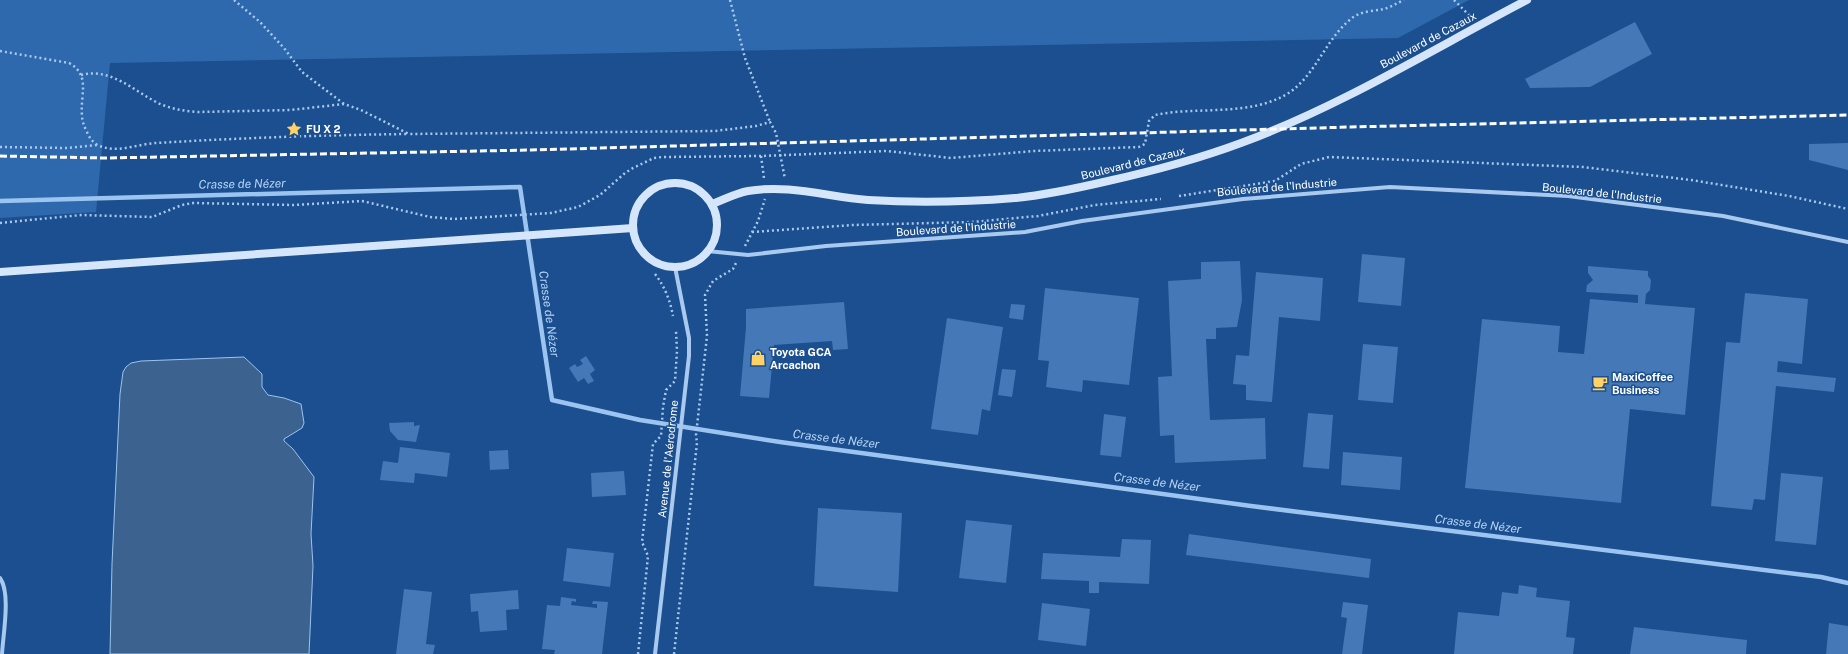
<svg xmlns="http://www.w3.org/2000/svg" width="1848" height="654" viewBox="0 0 1848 654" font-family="'Public Sans',sans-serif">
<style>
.green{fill:#2e69ad}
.water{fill:#3c6290;stroke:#9cc4f0}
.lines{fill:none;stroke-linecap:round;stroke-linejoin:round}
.stream{stroke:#9cc4f0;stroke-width:4.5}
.building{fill:#4478b7}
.path{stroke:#a9c9ee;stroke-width:2.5;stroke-dasharray:2 3;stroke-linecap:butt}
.street{stroke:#a9c9ee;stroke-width:4}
.secondary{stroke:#d6e6fa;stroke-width:8}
.rail{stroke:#fff;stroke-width:3;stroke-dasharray:7 3;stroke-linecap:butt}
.labels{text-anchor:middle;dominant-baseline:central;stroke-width:3;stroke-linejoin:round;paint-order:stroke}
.street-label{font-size:11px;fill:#fff;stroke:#1b4f8f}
.poi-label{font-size:11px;font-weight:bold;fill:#fff;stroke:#1b4f8f;text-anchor:start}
.water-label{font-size:12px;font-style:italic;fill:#b5d3f5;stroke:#1b4f8f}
</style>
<rect width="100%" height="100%" fill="#1b4f8f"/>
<path class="green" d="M0,0h1469l-71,38 -1288,25 -14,149 -96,6z"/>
<path class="water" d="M244,357l18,17v13l6,8 16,3 17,6 3,19 -2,5 -18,11v2l9,8 21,28 -3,57 2,32 -4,88h-199l2,-90 8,-170 3,-22 3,-5 5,-4 10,-2z"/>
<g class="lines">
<path class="stream" d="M0,201l520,-14 32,213 88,20 140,22 471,64 570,71 27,6"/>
</g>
<g class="building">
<path d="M1635,22l17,32 -62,33 -60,1 -5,-9z"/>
<path d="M1848,143v27l-39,-10v-16z"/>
<path d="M1362,254l43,4 -4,48 -43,-4z"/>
<path d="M1240,261l2,39 -5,27 -21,1v11h-10l4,81 55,-2 1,41 -91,4 -1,-28 -14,1 -2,-59 14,-1 -4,-95 33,-2v-17z"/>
<path d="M1588,266l60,5v5l3,4 -1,10 -4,4 -1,10 50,4 -10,107 -55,-6 -9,94 -156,-15 17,-169 78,7 -2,26 26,2 6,-55 48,4v-8l-52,-3 1,-7 6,-5 -5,-7z"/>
<path d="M1256,272l67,6 -3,43 -41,-4 -7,85 -26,-2v-15l-13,-1 3,-29 13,1z"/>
<path d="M1045,288l94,10 -10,87 -46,-5 -1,12 -36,-5 3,-26 -11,-1z"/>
<path d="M1745,293l63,6 -6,65 -24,-3 -1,11 59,6 -2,14 -58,-6 -11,114 -11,-1 -2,11 -41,-4 15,-164 14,1z"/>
<path d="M844,302l4,47 -15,1 -1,-9 -58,4 -5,53 -29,-2 6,-69v-18z"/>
<path d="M1011,304l14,1 -2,15 -14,-2z"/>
<path d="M947,318l56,9 -13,84 -8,-2 -4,26 -47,-6z"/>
<path d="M1363,344l35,3 -5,56 -35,-3z"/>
<path d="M586,356l9,14 -5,4 4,7 -6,3 -4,-6 -6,4 -9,-14 6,-4 2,3 6,-3 -3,-4z"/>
<path d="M1002,369l14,1 -4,27 -14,-2z"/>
<path d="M1308,413l25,2 -4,54 -26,-2z"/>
<path d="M1104,414l22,3 -5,40 -21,-2z"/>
<path d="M414,422v4l6,-1 -4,17 -18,-2 -8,-9 -1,-8z"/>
<path d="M400,447l50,6 -3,24 -32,-4 -1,10 -34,-3 3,-19 15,2z"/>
<path d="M508,450l1,19 -19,1 -1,-19z"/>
<path d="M1343,452l59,5 -2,33 -59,-5z"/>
<path d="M624,471l2,24 -34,2 -1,-24z"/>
<path d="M1781,473l42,4 -7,68 -41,-4z"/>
<path d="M818,508l84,5 -4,79 -84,-6z"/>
<path d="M966,520l46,5 -6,58 -47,-5z"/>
<path d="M1189,534l182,25 -2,19 -183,-23z"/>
<path d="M1122,539l29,1 -2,44 -50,-2v11h-10v-12l-48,-2 2,-26 77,4z"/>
<path d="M567,548l47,5 -4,34 -47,-6z"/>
<path d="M1519,585l18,3 -1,9 34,4 -4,36 9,1 -2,16h-119l4,-42 41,4 3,-24 16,2z"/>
<path d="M404,589l28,3 -6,52 9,1 -2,9h-37z"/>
<path d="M518,590l1,19 -13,1 1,20 -27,2 -2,-21 -7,1 -1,-18z"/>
<path d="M561,597l15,2v3l-4,-1 -1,4 26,3v-4h-5l1,-3 15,1 -6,52h-48l1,-4 -13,-1 5,-44 13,1z"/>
<path d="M1343,602l25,3 -6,49h-20l5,-36 -6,-1z"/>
<path d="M1042,603l48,6 -4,37 -48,-6z"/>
<path d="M1829,623l19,3v28h-22z"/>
<path d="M1634,627l113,13 -1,14h-116z"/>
</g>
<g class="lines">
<g class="path">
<path d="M234,0l26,22 24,26 18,24 42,32"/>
<path d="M730,0l15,58 25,64"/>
<path d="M1454,0l18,18"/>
<path d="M0,51l69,12c22,12 11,32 13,52 0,6 2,11 5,17 2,5 5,9 9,12 19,11 40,0 60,-1 84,-5 168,-8 252,-9"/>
<path d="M81,75c29,-8 53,16 77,28 13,6 26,8 40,9l93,-2 53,-6 17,6 48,24 306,-3 41,-5 14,-4 6,11 9,46"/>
<path d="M0,147l67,1 30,-3"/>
<path d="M761,156l3,22"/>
<path d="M1179,196l96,-15 26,-17 28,-7 254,10 108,13 98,16 59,13"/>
<path d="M0,223l81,-8 71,2 30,-12 11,-2 101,2 68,-4 68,16 24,2 97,-6 27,-6 22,-12 25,-22 8,-5 21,-10 8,-1 99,-1 126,-5 64,7 83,-7 105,-4 6,-3 4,-23 6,-6c42,-9 93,2 132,-21 29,-18 38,-55 65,-76 9,-7 22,-7 32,-9 7,-2 13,-6 20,-9"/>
<path d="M752,232l101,-7 119,-3 66,-6 57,-11 66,-6"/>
<path d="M745,246l13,-25 7,-22"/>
<path d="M655,274c10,13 15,26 18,42"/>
<path d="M638,654l10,-98 -6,-14 11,-98 8,-8 2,-29 3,-17 9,-9 2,-30 -1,-20"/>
<path d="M674,654l23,-211 -1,-8 11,-99 -2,-41 8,-14 20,-12 3,-6"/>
</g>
<g class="street">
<path d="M707,251l41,4 78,-9 199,-14 57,-11 161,-22 147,-12 178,9 155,20 125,26"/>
<path d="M0,578c11,15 3,57 2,76"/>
<path d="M655,654l34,-298v-18l-14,-71"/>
</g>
<g class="secondary">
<circle cx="675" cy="225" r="42"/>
<path d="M712,204c11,-4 24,-11 36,-13 41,-7 80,6 120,9 49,3 98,2 147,-2 31,-3 63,-10 93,-17 45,-10 90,-22 133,-38 100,-37 192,-94 286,-143"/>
<path d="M0,272l633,-44"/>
</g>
<path class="rail" d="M0,156l105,2 426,-8 820,-23 497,-12"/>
</g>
<defs>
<g id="sight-bare" transform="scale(1.2)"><path d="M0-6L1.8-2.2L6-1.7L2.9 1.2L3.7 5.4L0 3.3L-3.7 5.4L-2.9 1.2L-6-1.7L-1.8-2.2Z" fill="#ffd166" stroke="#1b4f8f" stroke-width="2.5" paint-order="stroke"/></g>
<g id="shop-bare" transform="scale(1.2)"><path d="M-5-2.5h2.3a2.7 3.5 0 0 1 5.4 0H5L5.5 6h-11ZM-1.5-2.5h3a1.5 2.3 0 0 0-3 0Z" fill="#ffd166" stroke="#1b4f8f" stroke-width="2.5" paint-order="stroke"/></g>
<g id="cafe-bare" transform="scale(1.2)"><path d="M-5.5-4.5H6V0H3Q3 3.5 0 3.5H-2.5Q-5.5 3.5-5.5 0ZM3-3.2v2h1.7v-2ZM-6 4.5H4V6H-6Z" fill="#ffd166" stroke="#1b4f8f" stroke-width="2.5" paint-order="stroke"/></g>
</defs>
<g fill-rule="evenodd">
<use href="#sight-bare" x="294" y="129"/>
<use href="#shop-bare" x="758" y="358"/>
<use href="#cafe-bare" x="1600" y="383"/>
</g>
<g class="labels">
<g class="street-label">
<text transform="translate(1428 40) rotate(-28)">Boulevard de Cazaux</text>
<text transform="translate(1133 163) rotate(-14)">Boulevard de Cazaux</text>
<text transform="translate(1277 187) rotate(-5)">Boulevard de l'Industrie</text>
<text transform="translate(1602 193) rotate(6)">Boulevard de l'Industrie</text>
<text transform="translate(956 228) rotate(-4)">Boulevard de l'Industrie</text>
<text transform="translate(668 459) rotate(-84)">Avenue de l'Aérodrome</text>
</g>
<g class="poi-label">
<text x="306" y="129">FU X 2</text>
<text x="770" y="352">Toyota GCA<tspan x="770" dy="13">Arcachon</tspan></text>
<text x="1612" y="377">MaxiCoffee<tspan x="1612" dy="13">Business</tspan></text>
</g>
<g class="water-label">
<text transform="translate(242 184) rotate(-1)">Crasse de Nézer</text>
<text transform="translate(549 314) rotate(82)">Crasse de Nézer</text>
<text transform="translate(836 439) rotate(7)">Crasse de Nézer</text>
<text transform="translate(1157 482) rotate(7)">Crasse de Nézer</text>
<text transform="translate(1478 524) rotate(7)">Crasse de Nézer</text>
</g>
</g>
</svg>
